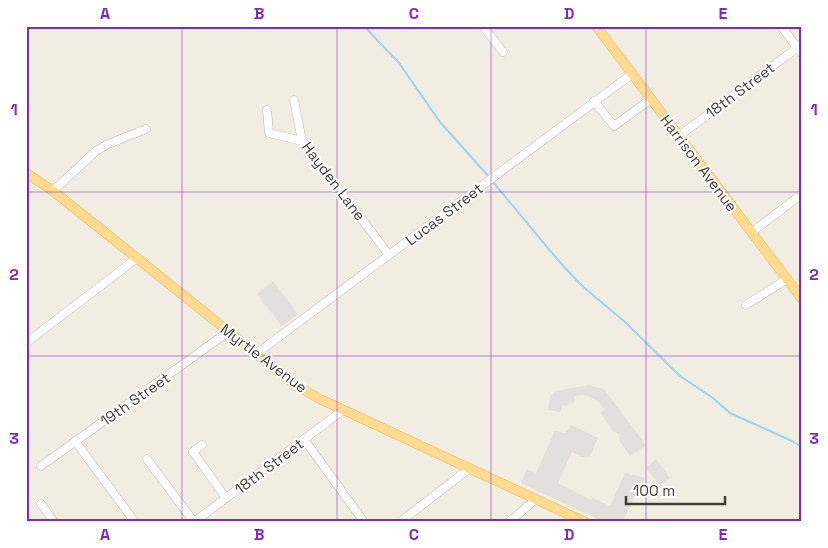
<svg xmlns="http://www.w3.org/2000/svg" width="828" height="548" viewBox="0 0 828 548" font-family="'Space Grotesk',sans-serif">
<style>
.parking{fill:#e2dfdc}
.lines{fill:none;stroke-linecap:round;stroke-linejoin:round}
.stream{stroke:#9bd3f3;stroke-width:2}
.minor-casing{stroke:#c1b7a8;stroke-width:9}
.major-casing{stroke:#e8b75b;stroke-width:10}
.minor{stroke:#fff;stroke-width:8}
.major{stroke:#ffda8f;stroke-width:9}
.grid{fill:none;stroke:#7b2cbf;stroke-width:1;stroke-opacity:0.55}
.labels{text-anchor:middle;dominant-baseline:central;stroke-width:4;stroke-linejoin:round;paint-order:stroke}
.street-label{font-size:15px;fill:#443d33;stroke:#fff}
.neatline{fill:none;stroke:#7b2cbf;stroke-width:2}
.grid-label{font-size:16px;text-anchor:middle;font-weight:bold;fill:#7b2cbf}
</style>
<rect width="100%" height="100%" fill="#f2ede3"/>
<g class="parking">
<path d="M273,281l25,33 -16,12 -25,-32z"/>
<path d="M589,385l15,4 42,56 -16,11 -11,-16 2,-5 -8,-4 -12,-18 3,-4 -5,-7 -13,-7 -12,1 1,5 -9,5 -4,-1 -2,7 -12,-2 3,-15 5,-4z"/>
<path d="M571,425l27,13 -8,18 -8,1 -10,-5 -14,31 33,17 2,-2 17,8 15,-33 20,5 -4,8 -5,-2 -3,6 4,2 -14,29 -6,-2 -1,3h-12l-83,-39 6,-14 9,4 19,-42 10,2z"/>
<path d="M656,459l14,19 -10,8 -14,-18z"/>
</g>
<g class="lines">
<g class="stream">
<path d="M364,26l35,37 41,59 50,56"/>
<path d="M493,182l64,77 24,26 44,37 55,54 33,22 17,15 62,28 10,6"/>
</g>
<g class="minor-casing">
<g id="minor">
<path d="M483,26l20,26"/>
<path d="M781,26l21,28"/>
<path d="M294,100l8,41 87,114"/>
<path d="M594,101l20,25 37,-27"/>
<path d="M267,110l2,23 33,8"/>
<path d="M679,136l123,-92"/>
<path d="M53,191l43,-40 12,-7 38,-15"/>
<path d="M752,232l50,-38"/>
<path d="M746,305l41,-26"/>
<path d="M26,343l111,-85"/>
<path d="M256,354l376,-280"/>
<path d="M304,439l60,83"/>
<path d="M75,441l60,81"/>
<path d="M202,445l-9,7 33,46"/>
<path d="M147,459l47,63"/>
<path d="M41,466l187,-134"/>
<path d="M41,504l13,18"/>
<path d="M194,522l149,-112"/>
<path d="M400,522l70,-54"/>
<path d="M509,522l27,-23"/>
</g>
</g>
<g class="major-casing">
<g id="major">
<path d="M596,26l206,273"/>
<path d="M26,173l27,18 60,48 182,146 25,14 265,123"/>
</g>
</g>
<use href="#minor" class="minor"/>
<use href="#major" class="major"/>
</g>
<path class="grid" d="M182,26v496M337,26v496M491,26v496M646,26v496M26,192h776M26,356h776"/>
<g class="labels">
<g class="street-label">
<text transform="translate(740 90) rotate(-37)">18th Street</text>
<text transform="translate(699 163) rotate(53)">Harrison Avenue</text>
<text transform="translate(334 181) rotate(53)">Hayden Lane</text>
<text transform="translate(444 214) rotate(-37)">Lucas Street</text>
<text transform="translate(264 358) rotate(37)">Myrtle Avenue</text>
<text transform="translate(135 399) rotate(-35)">19th Street</text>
<text transform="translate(269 466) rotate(-37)">18th Street</text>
</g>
</g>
<rect width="828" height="548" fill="none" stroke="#ffffff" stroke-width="55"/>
<path d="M626 496v8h99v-8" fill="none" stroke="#443d33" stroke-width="2.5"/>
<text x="633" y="496" font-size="15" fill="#443d33" stroke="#ffffff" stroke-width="4" paint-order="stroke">100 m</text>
<rect x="28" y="28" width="772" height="492" class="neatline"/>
<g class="grid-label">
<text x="105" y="19">A</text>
<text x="259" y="19">B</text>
<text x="414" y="19">C</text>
<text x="569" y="19">D</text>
<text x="723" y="19">E</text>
<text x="14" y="115">1</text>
<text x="814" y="115">1</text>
<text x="14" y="280">2</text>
<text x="814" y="280">2</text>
<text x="14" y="444">3</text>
<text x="814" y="444">3</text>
<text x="105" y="540">A</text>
<text x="259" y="540">B</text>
<text x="414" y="540">C</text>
<text x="569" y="540">D</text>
<text x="723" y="540">E</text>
</g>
</svg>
